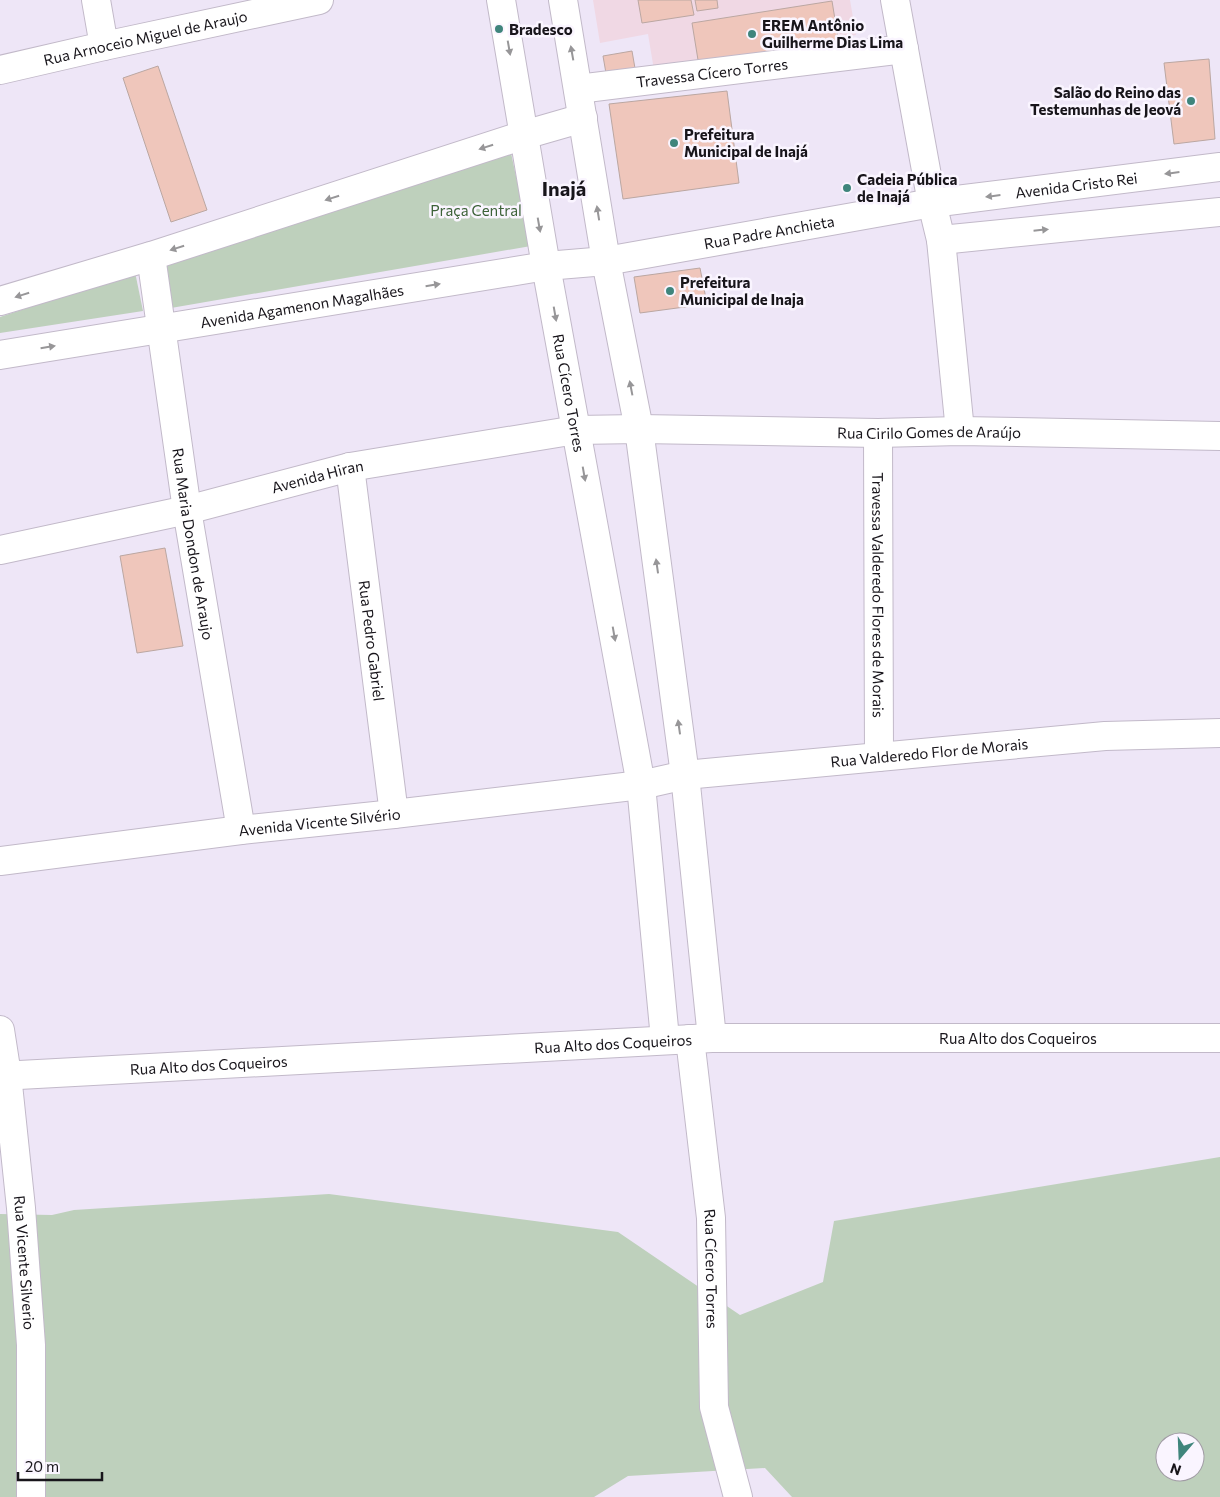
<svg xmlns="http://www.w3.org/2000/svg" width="1220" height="1497" viewBox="0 0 1220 1497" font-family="Commissioner,sans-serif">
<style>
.education{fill:#f0d8e4}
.green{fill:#bed0bc;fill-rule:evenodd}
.building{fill:#efc6bb;stroke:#bba7a2}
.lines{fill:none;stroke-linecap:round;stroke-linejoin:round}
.street-casing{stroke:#c2b9c9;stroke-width:30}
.secondary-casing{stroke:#c2b9c9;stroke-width:30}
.street{stroke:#fff;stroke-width:28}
.secondary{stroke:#fff;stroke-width:28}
.oneway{fill:#979698}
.poi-dot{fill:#3f857c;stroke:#faf5ff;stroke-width:2}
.labels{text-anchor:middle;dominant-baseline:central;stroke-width:5;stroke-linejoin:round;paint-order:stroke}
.poi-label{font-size:15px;font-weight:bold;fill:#18151b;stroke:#faf5ff;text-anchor:start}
.street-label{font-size:15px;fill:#18151b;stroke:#faf5ff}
.park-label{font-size:15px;fill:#3c6238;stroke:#faf5ff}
.district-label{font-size:20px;font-weight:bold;fill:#18151b;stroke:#faf5ff}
</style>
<rect width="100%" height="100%" fill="#eee6f7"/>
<path class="education" d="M593,0h257l6,35 -202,35 -6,-36 -48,9z"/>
<g class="green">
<path d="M511,153l20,93 -360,62 -8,-50z"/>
<path d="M135,272l8,39 -143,22v-16z"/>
<path d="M1220,1157v340h-428l-27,-29 -137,8 -34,21h-594v-283l52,1 22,-5 255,-16 289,38 122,83 83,-33 11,-61zM1165,1442h30v30h-30z"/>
</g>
<g class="building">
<path d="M638,0h53l3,15 -52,8z"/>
<path d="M695,0h22l1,8 -21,3z"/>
<path d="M832,1l7,43 -140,22 -7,-43z"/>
<path d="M632,51l4,23 -29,5 -4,-23z"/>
<path d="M1209,59l6,80 -41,5 -10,-81z"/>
<path d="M158,66l49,144 -36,12 -48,-144z"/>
<path d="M727,91l12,92 -116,16 -14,-95z"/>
<path d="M700,268l7,36 -67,9 -6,-36z"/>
<path d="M165,548l18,98 -46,7 -17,-97z"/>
</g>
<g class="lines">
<g class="street-casing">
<g id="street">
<path d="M96,0l8,46"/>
<path d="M895,0l37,203 9,37 19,191"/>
<path id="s1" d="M0,70l104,-24 215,-46"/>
<path id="s2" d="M578,89l326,-40"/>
<path id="s3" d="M151,256l36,254 54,320"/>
<path d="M606,261l33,168 46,346 27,263"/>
<path id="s4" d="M546,266l95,519 24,254"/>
<path id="s5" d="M878,433l1,324"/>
<path id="s6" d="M350,467l44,347"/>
<path id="s7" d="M0,550l187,-40 163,-43 226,-37 63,-1 239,4 82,-2 260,5"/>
<path id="s8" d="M0,861l241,-31 153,-16 247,-29 44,-10 420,-39 115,-3"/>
<path id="s9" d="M0,1030l7,45 14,133 10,137v152"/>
<path id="s10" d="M690,1039l21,179 3,189 24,90"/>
<path id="s11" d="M0,1076l712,-38h508"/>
</g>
</g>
<g class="secondary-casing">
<g id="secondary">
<path d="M501,0l45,266"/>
<path d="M563,0l43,261"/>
<path d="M941,240l279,-28"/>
<path d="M0,301l151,-45 373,-121 59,-17"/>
<path id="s12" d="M0,355l546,-89 60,-5 326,-58 288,-36"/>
</g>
</g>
<use href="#street" class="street"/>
<use href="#secondary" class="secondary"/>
</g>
<defs><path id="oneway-solid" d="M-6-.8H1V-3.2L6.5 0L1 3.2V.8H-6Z" transform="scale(1.25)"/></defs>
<g class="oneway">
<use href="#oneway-solid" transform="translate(509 48) rotate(80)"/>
<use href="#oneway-solid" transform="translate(572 53) rotate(-100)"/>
<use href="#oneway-solid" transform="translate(486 147) rotate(162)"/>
<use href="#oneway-solid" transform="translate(1172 173) rotate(173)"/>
<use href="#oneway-solid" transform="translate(993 196) rotate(173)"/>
<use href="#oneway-solid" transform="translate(332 198) rotate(162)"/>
<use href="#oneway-solid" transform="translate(598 213) rotate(-99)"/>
<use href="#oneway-solid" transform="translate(539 225) rotate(80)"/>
<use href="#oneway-solid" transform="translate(1041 230) rotate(-6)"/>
<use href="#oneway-solid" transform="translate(177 248) rotate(162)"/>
<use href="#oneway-solid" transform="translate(433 285) rotate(-9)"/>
<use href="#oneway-solid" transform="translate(22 295) rotate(163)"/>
<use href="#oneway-solid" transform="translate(555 314) rotate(80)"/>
<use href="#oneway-solid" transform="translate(48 347) rotate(-9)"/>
<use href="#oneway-solid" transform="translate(631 388) rotate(-101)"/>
<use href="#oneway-solid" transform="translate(584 474) rotate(80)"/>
<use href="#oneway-solid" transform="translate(657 566) rotate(-98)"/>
<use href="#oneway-solid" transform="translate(614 634) rotate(80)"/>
<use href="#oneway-solid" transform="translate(679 727) rotate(-98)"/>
</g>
<g class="poi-dot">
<circle cx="499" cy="29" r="5"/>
<circle cx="752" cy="34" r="5"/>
<circle cx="1191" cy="101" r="5"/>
<circle cx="674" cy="143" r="5"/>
<circle cx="847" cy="188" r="5"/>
<circle cx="670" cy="291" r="5"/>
</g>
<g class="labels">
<g class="poi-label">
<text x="762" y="25">EREM Antônio<tspan x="762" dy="17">Guilherme Dias Lima</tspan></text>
<text x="509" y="29">Bradesco</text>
<text x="1181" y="92" text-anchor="end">Salão do Reino das<tspan x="1181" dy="17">Testemunhas de Jeová</tspan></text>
<text x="684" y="134">Prefeitura<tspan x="684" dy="17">Municipal de Inajá</tspan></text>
<text x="857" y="179">Cadeia Pública<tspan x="857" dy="17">de Inajá</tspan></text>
<text x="680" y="282">Prefeitura<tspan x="680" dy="17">Municipal de Inaja</tspan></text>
</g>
<g class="street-label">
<text stroke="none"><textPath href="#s1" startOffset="149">Rua Arnoceio Miguel de Araujo</textPath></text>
<text stroke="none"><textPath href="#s2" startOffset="135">Travessa Cícero Torres</textPath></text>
<text stroke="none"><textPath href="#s12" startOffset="1090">Avenida Cristo Rei</textPath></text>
<text stroke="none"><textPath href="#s12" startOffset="779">Rua Padre Anchieta</textPath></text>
<text stroke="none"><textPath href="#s12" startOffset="306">Avenida Agamenon Magalhães</textPath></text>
<text stroke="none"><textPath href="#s4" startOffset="129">Rua Cícero Torres</textPath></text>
<text stroke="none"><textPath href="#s7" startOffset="942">Rua Cirilo Gomes de Araújo</textPath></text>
<text stroke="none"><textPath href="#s7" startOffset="326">Avenida Hiran</textPath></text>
<text stroke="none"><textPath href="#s3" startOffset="291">Rua Maria Dondon de Araujo</textPath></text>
<text stroke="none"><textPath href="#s5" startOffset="162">Travessa Valderedo Flores de Morais</textPath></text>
<text stroke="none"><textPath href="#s6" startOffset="175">Rua Pedro Gabriel</textPath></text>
<text stroke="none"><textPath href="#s8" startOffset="936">Rua Valderedo Flor de Morais</textPath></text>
<text stroke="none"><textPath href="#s8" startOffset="322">Avenida Vicente Silvério</textPath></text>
<text stroke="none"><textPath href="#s11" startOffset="1019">Rua Alto dos Coqueiros</textPath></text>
<text stroke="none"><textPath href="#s11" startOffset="614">Rua Alto dos Coqueiros</textPath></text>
<text stroke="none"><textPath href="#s11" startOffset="209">Rua Alto dos Coqueiros</textPath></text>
<text stroke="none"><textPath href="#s9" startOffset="234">Rua Vicente Silverio</textPath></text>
<text stroke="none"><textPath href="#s10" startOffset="231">Rua Cícero Torres</textPath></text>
</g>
<g class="park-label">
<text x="476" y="210">Praça Central</text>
</g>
<g class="district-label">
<text x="564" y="188">Inajá</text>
</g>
</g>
<g transform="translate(1180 1457) rotate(199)"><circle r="24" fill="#faf5ff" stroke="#a09ba4"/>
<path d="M0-4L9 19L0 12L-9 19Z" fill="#3f857c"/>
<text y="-8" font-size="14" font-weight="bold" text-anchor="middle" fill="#18151b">N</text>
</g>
<path d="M18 1472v8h84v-8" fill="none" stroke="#18151b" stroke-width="2.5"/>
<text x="25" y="1472" font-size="15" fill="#18151b" stroke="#faf5ff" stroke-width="4" paint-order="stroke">20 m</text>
</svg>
